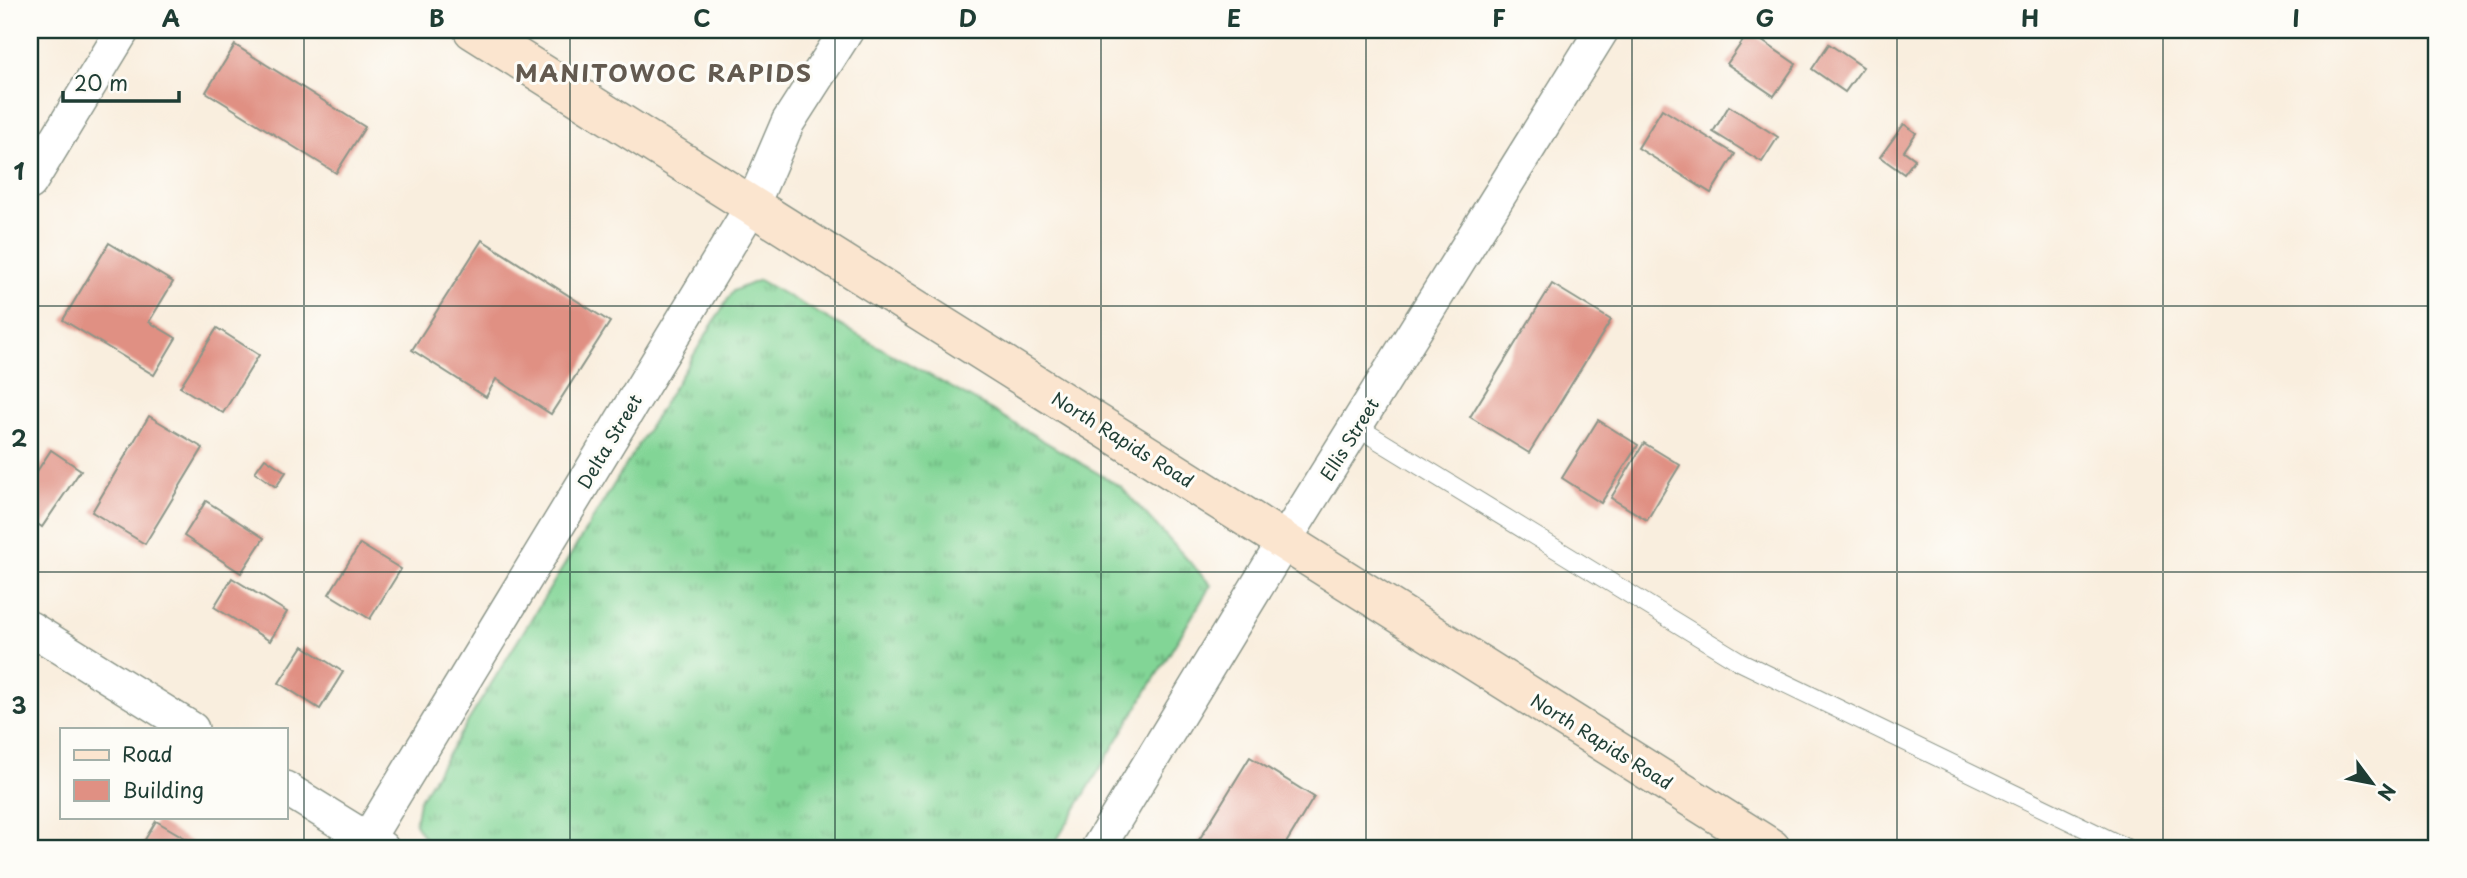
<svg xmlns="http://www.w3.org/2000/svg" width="2467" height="878" viewBox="0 0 2467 878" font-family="'Playpen Sans',sans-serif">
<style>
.grass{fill:url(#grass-tufts);stroke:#508965;stroke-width:2}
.building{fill:#e09083}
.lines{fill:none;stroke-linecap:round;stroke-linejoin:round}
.service-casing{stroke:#8c9689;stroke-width:20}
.minor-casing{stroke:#8c9689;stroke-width:36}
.secondary-casing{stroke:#8c9689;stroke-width:41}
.service{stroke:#fff;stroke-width:18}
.minor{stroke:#fff;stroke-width:33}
.secondary{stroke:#fbe5cf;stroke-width:38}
.grid{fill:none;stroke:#1f3d34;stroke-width:2;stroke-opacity:0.55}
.labels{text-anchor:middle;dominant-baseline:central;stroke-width:6;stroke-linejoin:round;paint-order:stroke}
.street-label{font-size:18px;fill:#1f3d34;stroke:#fdfcf7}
.district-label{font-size:24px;font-weight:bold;letter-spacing:2px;fill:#635a50;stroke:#fdfcf7}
.neatline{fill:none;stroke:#1f3d34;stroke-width:2.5}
.grid-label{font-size:23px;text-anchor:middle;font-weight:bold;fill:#1f3d34}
</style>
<defs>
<pattern id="grass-tufts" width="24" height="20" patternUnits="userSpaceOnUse" patternTransform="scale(1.75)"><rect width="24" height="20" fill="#82d596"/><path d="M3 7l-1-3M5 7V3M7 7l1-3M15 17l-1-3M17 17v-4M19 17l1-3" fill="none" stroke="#6aae7b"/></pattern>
</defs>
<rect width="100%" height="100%" fill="#fdfcf7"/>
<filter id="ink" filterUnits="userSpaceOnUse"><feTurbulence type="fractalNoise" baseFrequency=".0143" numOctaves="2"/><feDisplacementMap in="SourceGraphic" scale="14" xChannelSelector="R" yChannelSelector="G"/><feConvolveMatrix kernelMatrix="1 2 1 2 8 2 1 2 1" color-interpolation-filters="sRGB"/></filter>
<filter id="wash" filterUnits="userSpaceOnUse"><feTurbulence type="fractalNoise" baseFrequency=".00686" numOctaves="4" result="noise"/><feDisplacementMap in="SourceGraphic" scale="28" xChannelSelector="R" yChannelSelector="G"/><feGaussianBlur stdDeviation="1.57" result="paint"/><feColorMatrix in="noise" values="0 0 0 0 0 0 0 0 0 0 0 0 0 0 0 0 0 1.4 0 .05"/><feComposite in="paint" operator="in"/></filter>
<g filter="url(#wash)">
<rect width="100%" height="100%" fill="#f9eede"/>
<path class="grass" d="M759,280l231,129 131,78 90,98 -159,263h-612l-15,-9 -10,-15 4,-23 314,-510z"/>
<g id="blocks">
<g class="building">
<path d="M1749,32l47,32 -22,32 -47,-32z"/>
<path d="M1829,44l34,23 -18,25 -33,-23z"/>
<path d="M235,45l130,82 -29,46 -130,-81z"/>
<path d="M1729,106l49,31 -16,25 -49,-30z"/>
<path d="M1662,109l73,45 -24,39 -73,-45z"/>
<path d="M1904,124l12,9 -12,18 11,8 -11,15 -24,-17z"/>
<path d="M482,240l128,82 -59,92 -55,-35 -10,18 -74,-47z"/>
<path d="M109,243l64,39 -24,40 27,16 -22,37 -91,-55z"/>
<path d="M1552,284l59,36 -82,133 -59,-36z"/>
<path d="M217,328l42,27 -36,58 -43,-26z"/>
<path d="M149,416l54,32 -58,96 -53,-32z"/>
<path d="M1598,420l40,25 -37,58 -39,-25z"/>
<path d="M1644,443l36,22 -33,55 -36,-22z"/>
<path d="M51,450l30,20 -39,57 -12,-8v-37z"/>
<path d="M265,458l21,14 -10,15 -21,-15z"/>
<path d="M206,501l58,37 -23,35 -57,-37z"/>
<path d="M360,544l41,25 -31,50 -41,-25z"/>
<path d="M232,578l55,34 -17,29 -56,-34z"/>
<path d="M303,646l40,26 -23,37 -41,-26z"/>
<path d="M1250,757l64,40 -31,51h-89z"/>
<path d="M156,821l46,27h-62z"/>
</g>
</g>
</g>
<g filter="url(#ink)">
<use href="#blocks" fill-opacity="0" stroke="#8c9689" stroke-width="2"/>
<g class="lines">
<g class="service-casing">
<path id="service" d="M1357,427l382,234 387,187"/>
</g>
<g class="minor-casing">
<g id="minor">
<path d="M30,183l93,-153"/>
<path d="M30,628l162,101"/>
<path d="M285,788l97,60"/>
<path d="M362,848l390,-642 36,-84 59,-92"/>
<path d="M1098,848l187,-308 317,-510"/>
</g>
</g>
<g class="secondary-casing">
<path id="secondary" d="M473,30l1298,818"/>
</g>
<use href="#service" class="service"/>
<use href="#minor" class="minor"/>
<use href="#secondary" class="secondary"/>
</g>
</g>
<path class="grid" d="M304,30v818M570,30v818M835,30v818M1101,30v818M1366,30v818M1632,30v818M1897,30v818M2163,30v818M30,306h2407M30,572h2407"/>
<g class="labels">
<g class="street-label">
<text transform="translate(1123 439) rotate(32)">North Rapids Road</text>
<text transform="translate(1349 439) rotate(-58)">Ellis Street</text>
<text transform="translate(609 441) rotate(-59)">Delta Street</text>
<text transform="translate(1602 741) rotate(32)">North Rapids Road</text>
</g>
<g class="district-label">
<text x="664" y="72">MANITOWOC RAPIDS</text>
</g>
</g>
<rect width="2467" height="878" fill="none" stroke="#fdfcf7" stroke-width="77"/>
<rect x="60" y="728" width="228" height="91" fill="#fdfcf7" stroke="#a4b0a9" stroke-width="2"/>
<rect x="74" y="750" width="35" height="10" fill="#fbe5cf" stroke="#a4b0a9" stroke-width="2"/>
<text x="122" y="762" font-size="21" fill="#1f3d34">Road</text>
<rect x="74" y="780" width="35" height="21" fill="#e09083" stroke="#a4b0a9" stroke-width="2"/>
<text x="122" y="798" font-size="21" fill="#1f3d34">Building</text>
<g transform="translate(2372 783) rotate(122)" stroke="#fdfcf7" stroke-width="5" paint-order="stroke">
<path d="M0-5L12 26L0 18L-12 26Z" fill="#1f3d34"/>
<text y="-10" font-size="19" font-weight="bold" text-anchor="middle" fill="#1f3d34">N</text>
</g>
<path d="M63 91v10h116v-10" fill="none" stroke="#1f3d34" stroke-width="3.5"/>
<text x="74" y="91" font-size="21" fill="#1f3d34" stroke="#fdfcf7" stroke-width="5" paint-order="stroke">20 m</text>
<rect x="38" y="38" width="2390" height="802" class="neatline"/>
<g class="grid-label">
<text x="171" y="27">A</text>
<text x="437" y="27">B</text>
<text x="702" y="27">C</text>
<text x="968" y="27">D</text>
<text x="1234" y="27">E</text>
<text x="1499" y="27">F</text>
<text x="1765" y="27">G</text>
<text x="2030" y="27">H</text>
<text x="2296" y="27">I</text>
<text x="19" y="180">1</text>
<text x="19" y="447">2</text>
<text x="19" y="714">3</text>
</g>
</svg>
